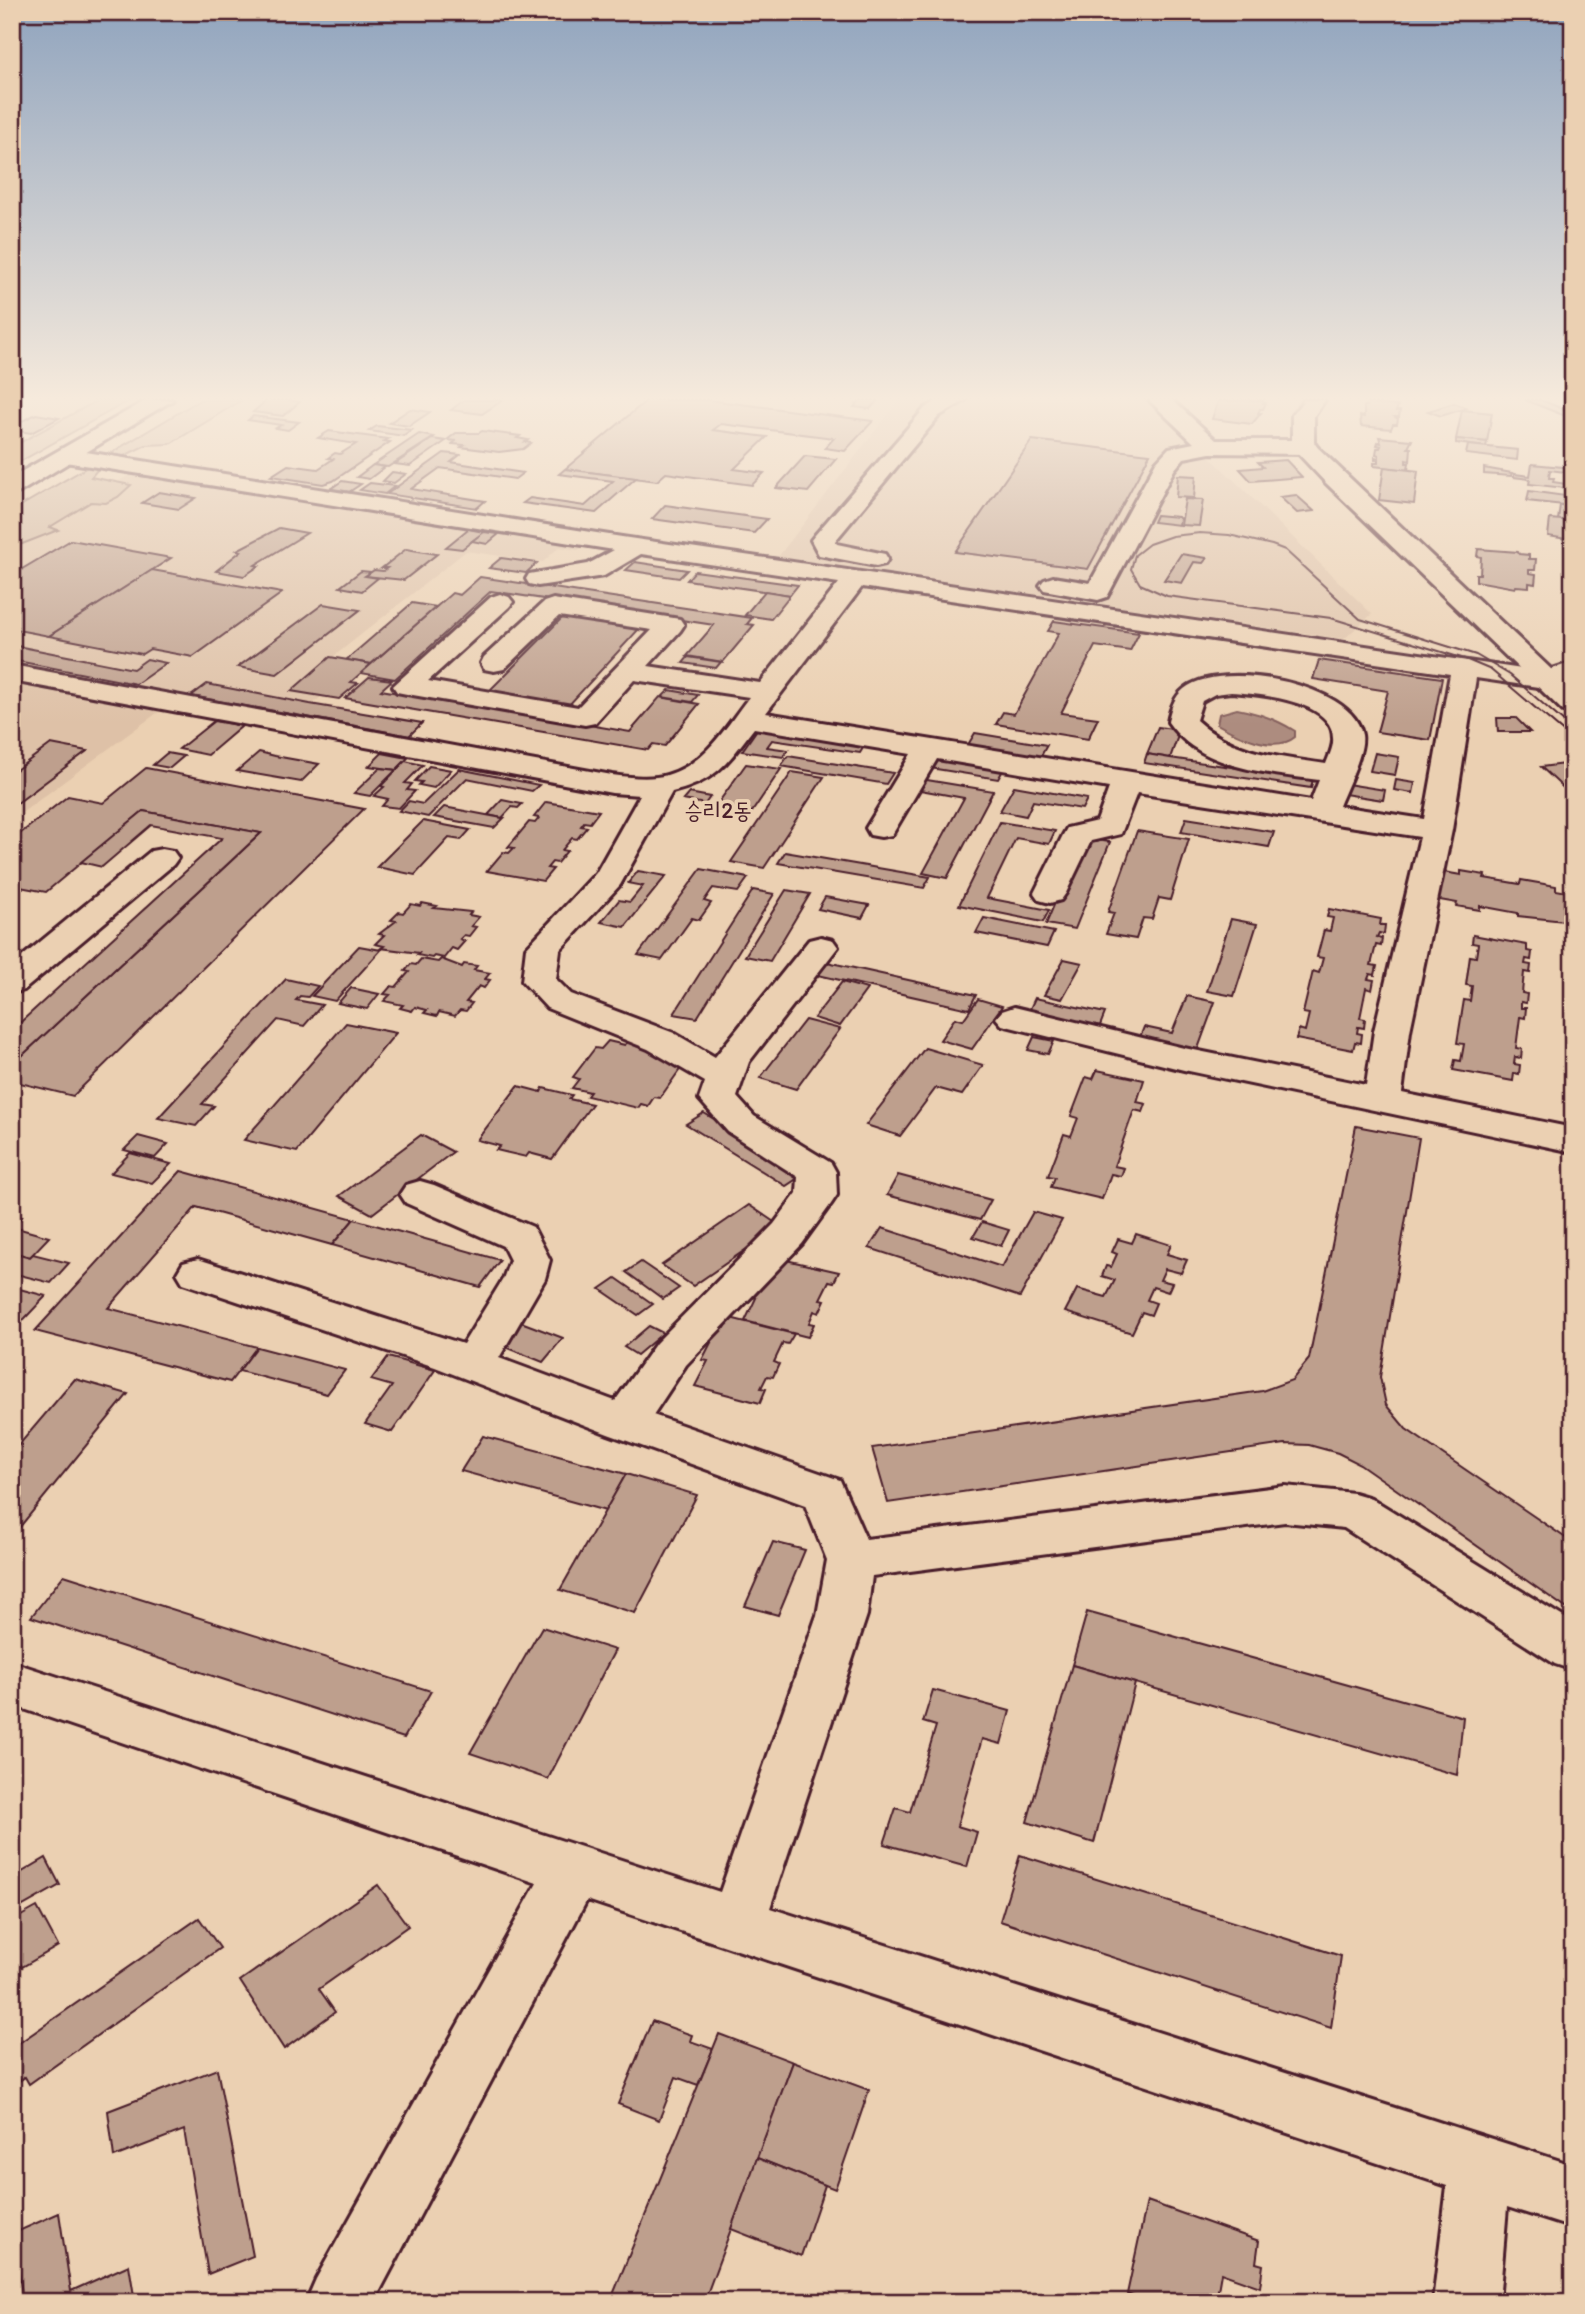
<svg xmlns="http://www.w3.org/2000/svg" width="1585" height="2314" viewBox="0 0 1585 2314" font-family="Itim,'Poor Story',sans-serif">
<style>
.built{fill:#dec1a7}
.green{fill:#d0b49c;stroke:#8d6a64;stroke-width:2}
.water{fill:#ad8c7f;stroke:#85605d;stroke-width:2}
.building{fill:#be9f8d;stroke:#4a1f2b;stroke-width:2}
.lines{fill:none;stroke-linecap:round;stroke-linejoin:round}
.minor-casing{stroke:#4a1f2b;stroke-width:6}
.major-casing{stroke:#4a1f2b;stroke-width:6}
.minor{fill:#ebd0b2;fill-rule:evenodd}
.major{fill:#ebd0b2;fill-rule:evenodd}
.tram{stroke:#4a1f2b;stroke-width:2}
.labels{text-anchor:middle;dominant-baseline:central;stroke-width:7;stroke-linejoin:round;paint-order:stroke}
.far-quarter-label{font-size:23px;fill:#4a1f2b;stroke:#ebd0b2}
</style>
<rect width="100%" height="100%" fill="#ebd0b2"/>
<filter id="ink" filterUnits="userSpaceOnUse"><feTurbulence type="fractalNoise" baseFrequency=".0143" numOctaves="2"/><feDisplacementMap in="SourceGraphic" scale="14" xChannelSelector="R" yChannelSelector="G"/><feConvolveMatrix kernelMatrix="1 2 1 2 8 2 1 2 1" color-interpolation-filters="sRGB"/></filter>
<g filter="url(#ink)">
<g class="built">
<path d="M899,400h252l221,214 -28,25 -566,-82z"/>
<path d="M150,463l443,73 -15,14 -19,-3 -16,15 -77,-11 -172,137 28,8 -25,21 -285,-54v-120z"/>
<path d="M12,681l149,29 -149,110z"/>
</g>
<g class="green">
<path d="M98,400h32l-118,66v-19z"/>
<path d="M200,400h42l-72,44 -24,1 -24,12h-18z"/>
<path d="M91,465l7,4 -7,8 40,8 -13,12 -12,6 -15,-1 -41,25 8,3 -46,18v-37z"/>
</g>
<path class="water" d="M1237,709c22,4 39,10 58,22v6c-20,17 -59,-2 -78,-13l2,-10z"/>
<g class="building">
<path d="M267,400h21l12,2 -17,14 -30,-4z"/>
<path d="M464,400h39l-21,14 -31,-4z"/>
<path d="M647,400h62l164,21 -28,30 -20,-3 9,-10 -113,-14 -8,6 54,7 -33,32 30,4 -12,12 -86,-12 -9,8 -92,-12z"/>
<path d="M860,400h18l-8,9 -16,-2z"/>
<path d="M1264,400l-1,3h3l-3,6h-3l-2,4h3l-9,11 -40,-5 6,-18z"/>
<path d="M1525,400h16l32,13v6z"/>
<path d="M1368,403l30,3 -2,5h4l-1,6h-4l3,2 -1,5h-4l-2,5 -30,-3 -1,-10 4,1v-11h3z"/>
<path d="M1454,403l13,5 -26,8 -13,-5z"/>
<path d="M410,409l20,3 -21,14 -20,-3z"/>
<path d="M1462,410l30,3 -5,29 -31,-3z"/>
<path d="M36,414l23,4 -28,15 -19,-3v-4z"/>
<path d="M253,416l46,6 -11,8 -12,-2 5,-3 -33,-5z"/>
<path d="M377,426l35,4 -8,6 -35,-5z"/>
<path d="M329,431l59,8 -4,2 6,1 -57,39 -10,3 -52,-8 17,-11 30,4 15,-10 -5,-1 7,-5 5,1 16,-10 -38,-6z"/>
<path d="M482,431l38,5 -3,2 11,2 -3,2 6,1 -8,6 -24,3 -38,-5 3,-2 -12,-1 4,-3 -9,-1 9,-7h23z"/>
<path d="M419,434l15,3 -46,30 -15,-2z"/>
<path d="M1379,437l33,3 -4,8h3l-1,13 -4,-1v3h3l-1,7 -34,-4v-3h4v-3h-3v-3l4,1v-3l-3,-1 1,-6h3l1,-2 -4,-1 1,-3 3,1z"/>
<path d="M432,439l14,2 -36,25 -15,-2z"/>
<path d="M1456,439l31,3 -1,5 -30,-4z"/>
<path d="M1032,440l118,14 -62,115 -133,-17z"/>
<path d="M1468,445l50,5 -1,10 -51,-6z"/>
<path d="M444,453l16,2 -9,7 72,11 -8,6 -75,-11 -29,21 74,12 -8,7 -90,-14z"/>
<path d="M805,456l31,3 -28,33 -32,-4z"/>
<path d="M1286,460l16,17 -51,4 -11,-12 23,-2 -5,-5z"/>
<path d="M1532,464l41,4v5l-23,-3 -1,8h5l-1,4 20,3v4l-44,-5 1,-5 -16,-2v-3l16,2z"/>
<path d="M373,465l12,2 -16,12 -12,-2z"/>
<path d="M1384,467l34,4 -4,33 -35,-4z"/>
<path d="M1484,468l28,5 -1,3 -27,-2z"/>
<path d="M565,469l71,9 -40,35 -73,-10 7,-5 55,8 28,-25 -54,-7z"/>
<path d="M392,472l14,2 -12,9 -11,-2z"/>
<path d="M1178,475l18,1 -2,22 -18,-1z"/>
<path d="M342,481l19,3 -12,8 -19,-3z"/>
<path d="M370,483l25,3 -10,8 -25,-4z"/>
<path d="M1529,491l44,6v9l-46,-5z"/>
<path d="M159,492l37,6 -17,11 -37,-6z"/>
<path d="M1296,495l18,16 -17,2 -17,-16z"/>
<path d="M1185,499l18,1 -4,26 -18,-1z"/>
<path d="M665,505l102,14 -13,14 -102,-14z"/>
<path d="M1560,505l13,1v15l-15,-1z"/>
<path d="M1156,515l22,2 2,2 -1,6 -26,-3z"/>
<path d="M1550,519l23,2v19l-25,-4z"/>
<path d="M279,528l28,5 -52,32 4,1 -15,10 -28,-5 25,-20 -4,-1z"/>
<path d="M468,529l16,3 -22,17 -16,-2z"/>
<path d="M484,532l15,2 -12,10 -15,-3z"/>
<path d="M71,540l100,18 -122,78 -37,-7v-54z"/>
<path d="M406,549l31,5 -33,26 -39,-4 9,-6 9,1 4,-3h-5z"/>
<path d="M1478,549l40,3 1,2 10,1v4h7l-1,11h-6v3l7,1 -1,10 -6,-1v4l-13,-1 -1,2 -39,-7v-7h4l1,-17 -4,-1z"/>
<path d="M1181,554l26,4 -4,5 -9,-1 -12,21 -18,-3z"/>
<path d="M501,558l36,5 -11,10 -37,-5z"/>
<path d="M635,562l52,8 -8,8 -53,-8z"/>
<path d="M152,570l130,23 -89,64 -43,-8 -8,5 -93,-18z"/>
<path d="M361,571l10,1 -6,4 13,2 -16,13 -22,-4z"/>
<path d="M695,571l103,14 -8,10 -103,-15z"/>
<path d="M480,577l272,41 -5,6 7,1 -31,37 -36,-6 27,-31 -223,-34 -96,88 -34,-6 91,-80 8,2z"/>
<path d="M765,591l25,4 -19,24 -26,-4z"/>
<path d="M412,603l24,4 -65,57 -25,-4z"/>
<path d="M323,604l37,6 -83,64 -39,-7z"/>
<path d="M563,617l76,12 -71,77 -81,-13z"/>
<path d="M1054,621l85,12 -9,18 -35,-5 -34,67 37,5 -10,21 -92,-15 7,-12 11,2 45,-81 -11,-2z"/>
<path d="M12,645l121,24 14,-10 19,4 -30,21 -124,-24z"/>
<path d="M330,657l41,7 -20,18 7,1 -19,16 -48,-8z"/>
<path d="M688,657l33,5 -5,6 -33,-5z"/>
<path d="M1319,660l123,18 -12,62 -53,-8 11,-41 -75,-12z"/>
<path d="M369,677l23,3 -11,10 249,42 30,-35 39,7 -34,42 -12,-2 -5,6 -303,-52z"/>
<path d="M207,684l103,20 112,19 -13,13 -218,-40z"/>
<path d="M669,690l29,5 -6,7 -30,-5z"/>
<path d="M1497,718h19l14,14h-32z"/>
<path d="M214,721l28,5 -34,29 -29,-6z"/>
<path d="M1158,727l22,3 -10,28 -23,-4z"/>
<path d="M758,728l108,15 -6,10 -88,-13 -5,7 21,3 -5,7 -41,-6z"/>
<path d="M975,733l72,12 -11,20 -73,-12z"/>
<path d="M51,744l36,7 -75,56v-34z"/>
<path d="M259,752l16,4 44,8 -18,18 -64,-11z"/>
<path d="M167,753l17,3 -14,12 -17,-3z"/>
<path d="M382,753l26,5 -12,12 -27,-4z"/>
<path d="M1375,753l24,4 -4,18 -25,-4z"/>
<path d="M1147,754l23,4 143,21 -2,9 -167,-25z"/>
<path d="M788,756l105,17 -7,11 -105,-18z"/>
<path d="M937,756l68,11 -7,12 -68,-11z"/>
<path d="M405,761l18,4 -18,18 7,1 -5,6 8,1 -16,17 -17,-2 6,-7 -14,-3 10,-9 -3,-1z"/>
<path d="M746,764l35,5 -29,43 -36,-6z"/>
<path d="M1564,764l9,8v25l-32,-30z"/>
<path d="M429,766l22,4 -17,18 -15,-3 3,-3 -7,-1z"/>
<path d="M146,768l218,41 -291,287 -61,-15v-16l249,-232 -118,-22 -97,81 -31,-6 -3,2v-48l56,-44 35,7z"/>
<path d="M380,768l16,2 -26,26 -16,-3z"/>
<path d="M459,769l80,16 -7,6 -65,-13 -39,39 -29,-6 10,-10 14,3z"/>
<path d="M792,772l32,5 -60,91 -33,-6z"/>
<path d="M921,779l72,12 -46,87 -24,-5 41,-75 -49,-9z"/>
<path d="M1396,780l19,3 -2,10 -19,-3z"/>
<path d="M1347,784l38,6 -2,10 -39,-6z"/>
<path d="M1014,786l73,13 -5,10 -49,-8 -7,15 -26,-5z"/>
<path d="M689,793l21,4 -5,7 -22,-4z"/>
<path d="M502,800l20,4 -4,4 -6,-1 -10,11 -14,-3z"/>
<path d="M546,802l53,9 -9,12 -6,-1 -3,4 6,1 -10,12 -5,-1 -10,12 5,1 -10,12 -5,-1 -5,6 6,1 -10,12 -56,-10 16,-19 6,1 5,-5 -6,-1 21,-25 6,1 4,-5 -5,-1z"/>
<path d="M444,807l58,11h2l-10,10 -60,-11z"/>
<path d="M143,811l118,22 -249,232v-35l210,-192 -71,-13 -49,42 -21,-5z"/>
<path d="M1186,818l88,14 -5,15 -88,-15z"/>
<path d="M423,821l47,9 -9,10 -12,-2 -34,37 -38,-8z"/>
<path d="M1000,822l55,9 -6,13 -33,-6 -29,60 62,12 -6,12 -84,-17z"/>
<path d="M1137,831l52,8 -19,61 -11,-2 -7,21 -9,-1 -7,21 -30,-5 8,-21 -6,-1z"/>
<path d="M1082,838l28,4 -35,87 -29,-5z"/>
<path d="M785,852l145,25 -6,11 -146,-25z"/>
<path d="M701,869l47,9 -10,14 -25,-4 -9,13 7,2 -12,17 -7,-2 -30,42 -24,-5z"/>
<path d="M638,871l28,5 -41,51 -24,-5 18,-22 11,2 13,-16 -15,-3z"/>
<path d="M1438,871l23,4v-4l24,4 -1,3 36,6 1,-4 35,6v4l17,3v29l-55,-6v-3l-38,-7v4l-24,-4 1,-3 -23,-4z"/>
<path d="M753,890l21,4 -77,124 -23,-4z"/>
<path d="M786,890l24,4 -40,67 -25,-5z"/>
<path d="M825,897l44,8 -7,13 -44,-9z"/>
<path d="M422,903l15,3 -3,2 37,4 -2,3 10,2 -8,9 5,1 -7,9 -5,-1 -4,4 5,2 -8,9 -5,-2 -8,10 -10,-2 -2,2 -15,-3 2,-2 -38,-5 3,-2 -9,-2 9,-9 -5,-1 17,-13 -5,-1 8,-8 4,1 8,-9 9,2z"/>
<path d="M1329,909l52,10 -1,6h5l-1,9 -5,-1 -2,4 5,1 -1,8 -5,-1 -5,20 6,1 -2,9 -5,-1 -2,5 6,1 -2,10 -6,-2 -6,30 5,1 -1,9 -6,-1 -1,6 5,1 -1,9 -6,-1 -2,8 -57,-11 3,-10 6,2 4,-17 -6,-1 10,-42 6,2 4,-15 -6,-1 7,-27 6,1 3,-13 -6,-1z"/>
<path d="M984,918l70,14 -7,15 -71,-14z"/>
<path d="M1231,919l26,5 -23,72 -27,-5z"/>
<path d="M1473,935l54,10v6l5,1 -1,8 -5,-1 -1,5 6,1 -1,8 -6,-1 -2,21 5,1 -1,9 -5,-1v6h5l-1,10 -5,-1 -4,31 6,1 -1,9 -6,-1 -1,7 6,1 -1,9 -5,-1 -1,8 -60,-11 2,-10 6,1 3,-17 -7,-1 7,-43 6,1 2,-15 -6,-1 4,-29 6,1 2,-13 -6,-1z"/>
<path d="M359,946l22,4 -46,51 -23,-5z"/>
<path d="M421,959l17,3 3,-3 21,8 2,-3 13,2 -3,4 16,3 -5,6 5,1 -6,8 -5,-2 -13,16 6,1 -6,8 -6,-1 -5,6 -16,-4 -2,4 -13,-3 3,-3 -12,-3 -3,4 -12,-3 3,-3 -19,-4 6,-6 -6,-1 7,-8 5,1 13,-15 -4,-1 6,-7 5,1z"/>
<path d="M1064,959l18,4 -20,36 -18,-4z"/>
<path d="M827,962l149,33 -7,14 -151,-34z"/>
<path d="M286,979l32,7 -10,11 -8,-1 -4,4 26,5 -18,21 -26,-6 -76,84 12,2 -18,20 -38,-8z"/>
<path d="M842,982l25,7 -27,37 -26,-8z"/>
<path d="M351,988l28,6 -12,15 -29,-6z"/>
<path d="M1187,996l28,6 -19,52 -58,-12 6,-15 28,6z"/>
<path d="M1035,998l70,15 -6,15 -71,-15z"/>
<path d="M978,999l24,7 -30,43 -32,-9 15,-22 8,2z"/>
<path d="M805,1020l35,9 -44,60 -36,-11z"/>
<path d="M346,1023l50,10 -99,119 -53,-12z"/>
<path d="M1034,1037l20,4 -6,13 -20,-4z"/>
<path d="M608,1041l17,4 2,-3 50,12 5,4 -6,8 5,2 -21,30 -6,-1 -6,9 -7,-2 -3,4 -51,-12 3,-4 -18,-4 7,-9 -6,-2 22,-29 6,1z"/>
<path d="M925,1048l58,17 -21,30 -26,-7 -36,48 -34,-11z"/>
<path d="M1097,1070l47,10 -7,22 9,2 -3,8 -9,-2 -20,56 10,2 -3,8 -10,-2 -9,25 -51,-12 4,-10 -7,-1 16,-42 7,2 7,-18 -7,-2 15,-39 7,2z"/>
<path d="M518,1086l23,6 2,-4 29,7 -3,4 23,5 -40,55 -23,-6 -3,4 -30,-7 4,-4 -23,-6z"/>
<path d="M704,1113l100,61 -18,12 -100,-62z"/>
<path d="M1356,1126l63,12 -39,239 6,28 20,24 167,114v70l-213,-149 -22,-11 -29,-8 -24,-1 -397,59 -16,-55 390,-57 30,-11 17,-21z"/>
<path d="M421,1135l32,17 -81,62 -33,-18z"/>
<path d="M138,1136l30,8 -13,14 -31,-8z"/>
<path d="M130,1153l41,11 -19,19 -41,-10z"/>
<path d="M181,1171l173,48 -22,26 -136,-38 -88,101 149,39 -27,35 -195,-51z"/>
<path d="M898,1175l93,25 -11,20 -93,-25z"/>
<path d="M749,1205l31,21 -87,60 -31,-21z"/>
<path d="M1033,1212l29,8 -42,77 -151,-49 13,-20 120,39z"/>
<path d="M12,1215l10,2 -9,10 36,10 -19,20 -18,-5z"/>
<path d="M354,1219l146,41 -20,27 -148,-42z"/>
<path d="M982,1222l27,8 -8,16 -28,-9z"/>
<path d="M1136,1234l35,11 -4,9 20,6 -6,13 -16,-4 -5,11 12,3 -4,9 -15,-5 -6,13 9,3 -5,12 -9,-3 -10,21 -67,-21 12,-23 29,8 9,-17 -13,-4 4,-10 5,1 6,-13 -5,-2 6,-13 14,4z"/>
<path d="M12,1252l18,5 3,-3 36,9 -18,20 -39,-10z"/>
<path d="M777,1258l62,14 -5,10 -5,-1 -9,18 5,1 -6,13 -5,-2 -5,12 5,1 -6,13 -63,-16 11,-23 -5,-1z"/>
<path d="M641,1262l38,26 -16,11 -37,-27z"/>
<path d="M616,1278l37,26 -15,11 -38,-26z"/>
<path d="M12,1287l34,9 -34,36z"/>
<path d="M730,1318l64,16 -6,10 -5,-1 -9,19 5,2 -6,13 -6,-1 -6,12 5,1 -6,14 -65,-17 13,-25 -6,-1 17,-33 6,1z"/>
<path d="M521,1322l42,16 -20,24 -42,-17z"/>
<path d="M649,1326l14,7 -26,22 -13,-8z"/>
<path d="M257,1347l88,23 -18,24 -88,-23z"/>
<path d="M388,1357l47,13 -43,62 -27,-8 27,-38 -21,-6z"/>
<path d="M75,1379l53,15 -109,134 -7,-3v-72z"/>
<path d="M483,1436l143,38 -20,37 -145,-40z"/>
<path d="M626,1474l71,21 -62,118 -75,-23z"/>
<path d="M773,1542l32,8 -27,65 -33,-9z"/>
<path d="M64,1575l367,116 -27,47 -373,-121z"/>
<path d="M1087,1612l376,105 -6,58 -385,-110z"/>
<path d="M542,1627l73,23 -67,129 -78,-26z"/>
<path d="M1072,1665l63,18 -41,160 -67,-21z"/>
<path d="M933,1690l77,21 -9,33 -19,-5 -25,87 20,6 -10,35 -83,-23 12,-36 14,4 26,-86 -13,-4z"/>
<path d="M1020,1855l321,101 -10,72 -331,-107z"/>
<path d="M46,1858l14,27 -48,27v-34z"/>
<path d="M378,1885l30,41 -89,63 16,23 -51,37 -44,-68z"/>
<path d="M37,1907l21,39 -36,21 -6,-13 -4,2v-35z"/>
<path d="M199,1918l21,30 -191,136 -4,-7 -13,9v-38z"/>
<path d="M652,2021l40,14 -2,6 23,8 -15,36 -22,-8 -17,43 -41,-16z"/>
<path d="M719,2034l74,28 -89,240h-94z"/>
<path d="M793,2062l76,28 -34,99 -78,-31z"/>
<path d="M217,2069l36,187 -45,18 -24,-144 -70,27 -6,-46z"/>
<path d="M757,2158l68,27 -24,71 -70,-27z"/>
<path d="M1147,2201l112,40 -3,22 7,2 -3,22 -39,-14 -5,29h-76l1,-3 -14,-5z"/>
<path d="M59,2213l12,78 58,-26 6,37h-112l-9,-69z"/>
</g>
<g class="lines">
<g class="minor-casing">
<g id="minor">
<path d="M939,400h27l-27,16 -104,125 2,3 48,10 3,5 -3,5 -9,2 -57,-11 -8,-15 4,-5 110,-127z"/>
<path d="M1149,400h23l44,40h90l8,2 3,5 -3,5 -8,2 -96,-1 -26,5 -10,12 -67,127 -9,3 -54,-10 -4,-5 4,-5 9,-3 37,6 66,-121 13,-14 25,-5z"/>
<path d="M67,449l555,88 921,135 30,-10v17l-28,9 -69,-10 -24,152 -42,201 -8,62 171,35v24l-389,-82 -182,-45 -6,-7 6,-7 12,-4 170,41 182,37 8,-54 46,-194 -283,-44 -16,41 -30,7 -25,52 -5,7 -11,3 -11,-3 -5,-7 29,-58 4,-7 30,-7 12,-33 -172,-29 -45,76 -11,2 -11,-2 -4,-7 45,-74 -157,-26c-26,34 -37,53 -82,64l-52,93 -60,65 -4,29 15,15 103,39 41,24 94,-117 12,-3 12,3 5,7 -89,115 -12,35 17,19 77,47 5,9 1,23 -6,9 -29,40 -116,121 -33,50 187,65 26,59 419,-53 69,7 17,5 202,125v47l-18,-6 -211,-136 -59,-6 -413,54 -5,39 -97,293 803,257v63l-66,-21 -8,95h-66l14,-116 -860,-286 -213,402h-68l10,-23 221,-396 -525,-178v-43l708,230 97,-277 10,-55 -22,-55 -197,-71 -173,-67 -252,-84 -6,-10 6,-10 15,-4 265,85 40,-65 7,-19 -7,-14 -97,-43 -6,-9 6,-9 14,-4 14,4 99,42 17,33 -5,19 -46,79 116,43 41,-58 118,-119 23,-31 1,-16 -70,-45 -29,-33 6,-17 -57,-33 -101,-41 -25,-27 4,-33 70,-75 44,-78 -28,-2 -600,-112v-16l600,110c17,2 38,5 55,0 38,-11 59,-48 82,-78l-115,-17 -39,43 -10,2 -178,-31 -10,-2 -4,-6 98,-89 9,-3 9,3 4,5 -4,5 -81,74 150,26 74,-77 -93,-14 -55,53 -10,2 -10,-2 -3,-6 3,-6 60,-55 9,-3 127,20 4,6 -4,6 -32,35 112,17 79,-100 -198,-29 -37,22 -66,10 -9,-2 -3,-5 3,-5 59,-10 26,-14 -555,-89 -3,-5 3,-5zM862,587l588,87 -26,145 -85,-13c7,-18 26,-54 23,-71 -8,-52 -143,-76 -178,-46 -10,8 -14,21 -16,33 32,47 100,51 151,58l-8,21 -545,-88zM1231,692c27,2 102,8 102,46 1,8 -4,18 -7,26 -47,-7 -93,-10 -130,-44l6,-19 13,-7z"/>
<path d="M162,849l11,2 5,7 -5,7 -149,125 -12,3v-28l139,-114z"/>
</g>
</g>
<g class="major-casing">
<g id="major">
<path d="M147,400h26l-153,92 -8,2v-17z"/>
<path d="M1304,400h21l-11,16v28l259,246v23l-10,-2 -237,-228 -31,-33 -3,-5v-30z"/>
</g>
</g>
<use href="#minor" class="minor"/>
<use href="#major" class="major"/>
<path class="tram" d="M1573,730l-63,-55 -34,-20 -116,-36 -75,-69 -13,-5 -43,-10 -29,-2 -28,3 -23,8 -14,11 -4,14 9,15 27,12 164,22 134,41 26,11 82,70"/>
</g>
</g>
<linearGradient id="sky" x2="0" y2="1"><stop stop-color="#90a4be"/><stop offset="0.55" stop-color="#f6eadc"/><stop offset="1" stop-color="#f6eadc" stop-opacity="0"/></linearGradient>
<rect width="1585" height="724" fill="url(#sky)"/>
<g class="labels">
<g class="far-quarter-label">
<text x="718" y="810">승리2동</text>
</g>
</g>
<rect width="1585" height="2314" fill="none" stroke="#ebd0b2" stroke-width="42"/>
<rect x="21" y="21" width="1543" height="2272" fill="none" stroke="#4a1f2b" stroke-width="2.5" filter="url(#ink)"/>
</svg>
